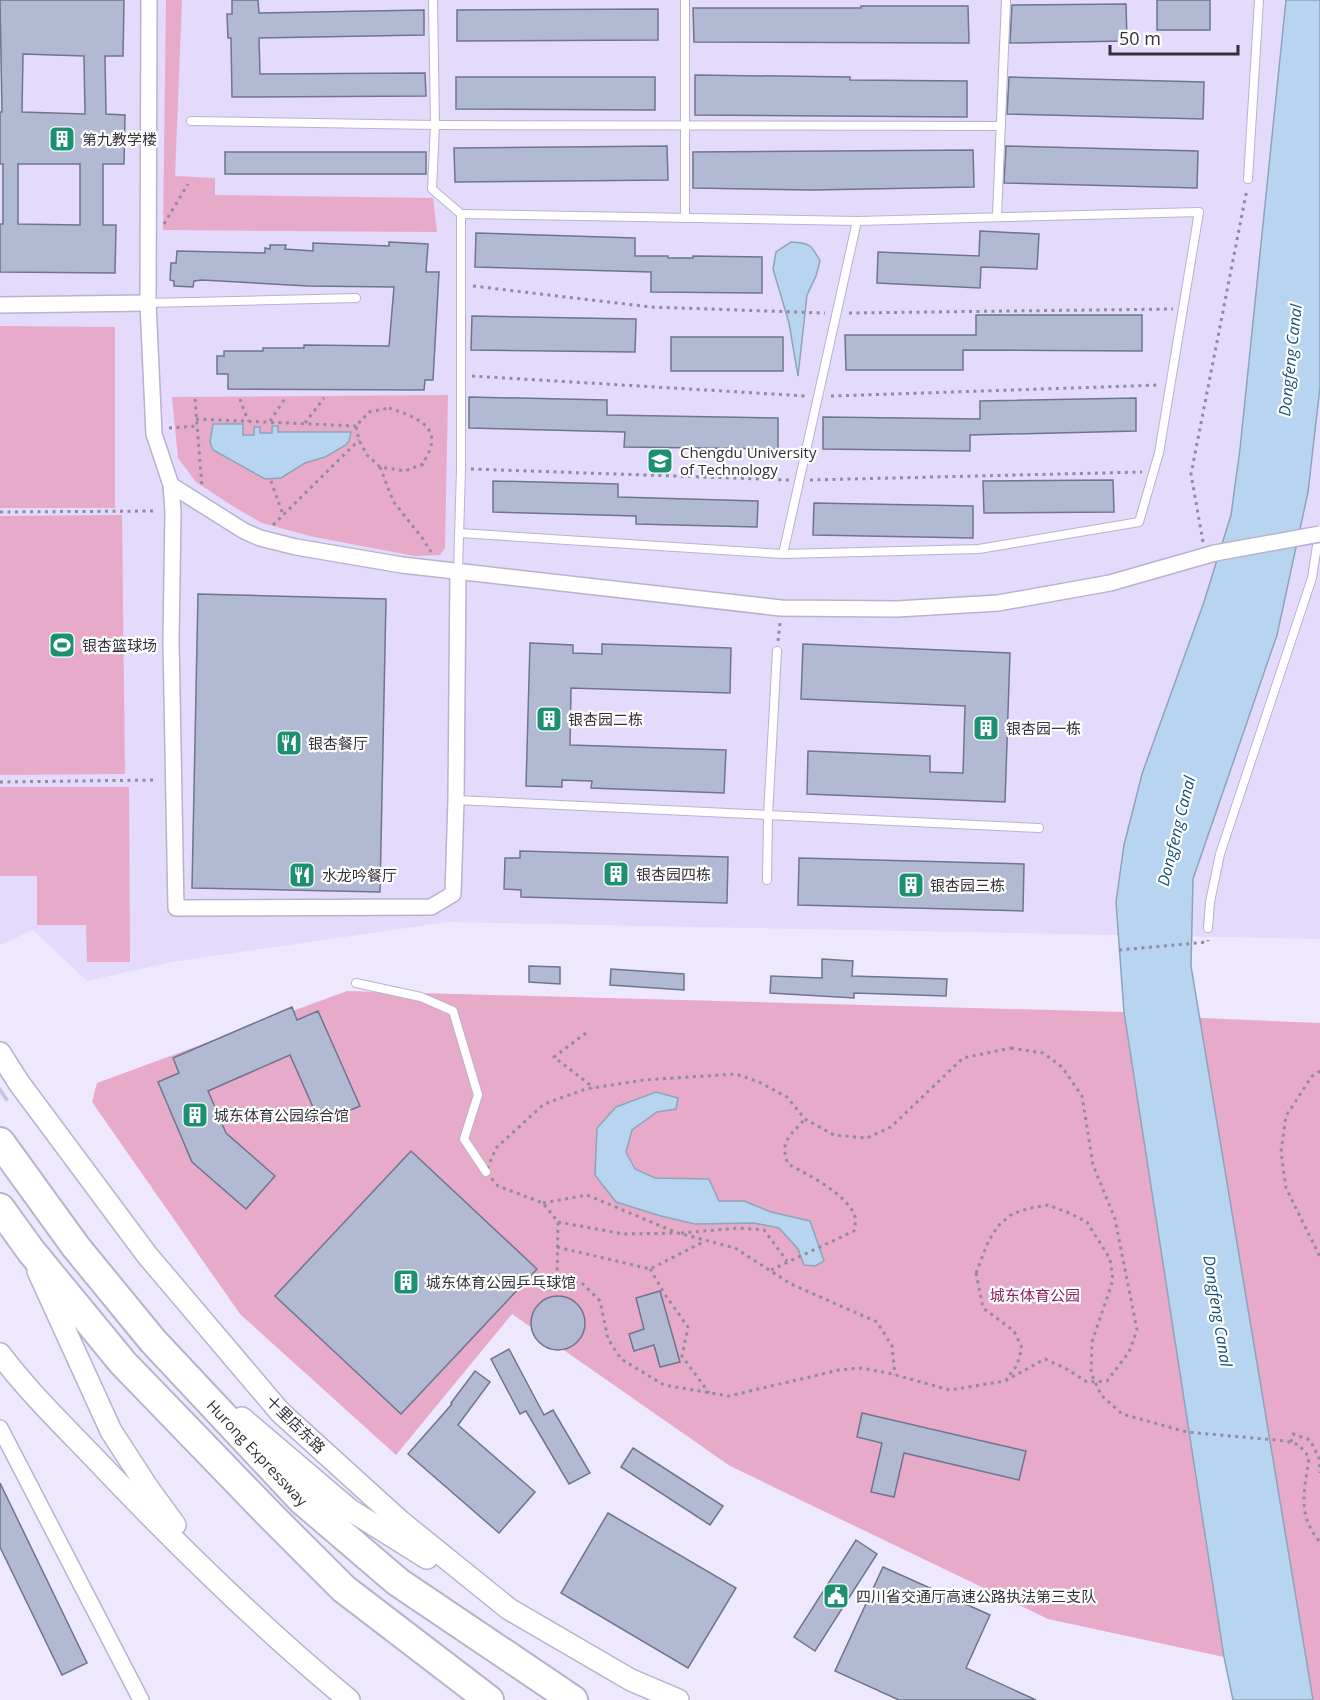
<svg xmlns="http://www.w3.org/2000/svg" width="1320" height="1700" viewBox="0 0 1320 1700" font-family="'Open Sans','Noto Sans SC',sans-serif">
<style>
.built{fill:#e3dafc}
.green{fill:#e7abc9}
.water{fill:#b7d5f1;stroke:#8fa3ba;stroke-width:1.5}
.building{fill:#b2bad3;stroke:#6e758c;stroke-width:1.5;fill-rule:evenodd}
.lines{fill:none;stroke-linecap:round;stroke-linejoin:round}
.secondary-tunnel{stroke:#c8c3d6;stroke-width:21;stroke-dasharray:21 10;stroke-linecap:butt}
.lane-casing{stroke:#b9b2cc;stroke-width:10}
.street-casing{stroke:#b9b2cc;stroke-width:18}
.secondary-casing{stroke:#b9b2cc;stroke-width:24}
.highway-casing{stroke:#b9b2cc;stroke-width:32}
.path{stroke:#908c9c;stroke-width:3;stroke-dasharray:3 4.5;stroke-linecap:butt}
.lane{stroke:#fff;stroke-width:8}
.street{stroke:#fff;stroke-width:15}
.secondary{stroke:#fff;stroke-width:21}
.highway{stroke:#fff;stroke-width:28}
.street-bridge-casing{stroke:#b9b2cc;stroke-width:18;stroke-linecap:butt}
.path-bridge{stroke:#908c9c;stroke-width:3;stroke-dasharray:3 4.5;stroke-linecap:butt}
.street-bridge{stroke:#fff;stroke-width:15}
.labels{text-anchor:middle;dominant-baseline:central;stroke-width:4.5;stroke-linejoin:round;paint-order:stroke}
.poi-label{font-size:15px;fill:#322f39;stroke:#fff;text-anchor:start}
.park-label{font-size:15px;fill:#8c2162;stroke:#fff}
.street-label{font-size:15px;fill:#322f39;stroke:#fff}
.water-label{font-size:16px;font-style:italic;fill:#164f7b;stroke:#fff}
</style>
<rect width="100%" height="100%" fill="#ede8fd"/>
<path class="built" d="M0,0h1320v939l-873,-17 -275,40 -85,19 -54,-51 -33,15z"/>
<g class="green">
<path d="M166,0h16l-7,176 40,2v17l218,3 4,34 -274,-2z"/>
<path d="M0,326l115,1v181h-115z"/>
<path d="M448,395l-3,153 -5,7 -25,1 -101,-19 -52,-14 -28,-16 -38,-25 -18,-24 -6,-61z"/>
<path d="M122,515l3,259 -125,1v-259z"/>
<path d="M0,787h129l1,175h-43l-1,-37h-49v-49h-37z"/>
<path d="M347,991l777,21 77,6 119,5v677h-7l-8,-45 -81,2 -176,-38 -318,-153 -218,-152 -116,141 -156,-141 -148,-212 5,-19z"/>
</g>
<g class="water">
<path d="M1286,0h34v387l-12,105 -31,143 -84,244 -2,87 122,734h-80l-9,-43 -100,-645 -8,-110 8,-57 18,-71 62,-172 27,-87 9,-66z"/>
<path d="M791,242c19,1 20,2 29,19l-4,15 -9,19 -9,81 -9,-53 -16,-54 3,-17z"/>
<path d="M213,424h30v11h11v-8h6v6h12v-7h6v6h73l-2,9 -3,4 -21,12 -20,6 -24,15 -16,1 -52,-29 -3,-8z"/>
<path d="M656,1092l22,6 -2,11 -19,3 -25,18 -6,22 9,17 20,9 54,1 10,22h25l27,11 39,9 14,40 -9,5 -11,-1 -6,-16 -19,-21 -25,-5 -59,1 -34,-8 -45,-14 -21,-27 2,-47 19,-21z"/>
</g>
<g class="building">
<path d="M0,0h124l-1,56h-18l1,58 19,1 -1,49h-21v61h13l-1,48 -115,-1v-48h3v-60h-3v-52h2zM23,54l61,2 1,58 -63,-2zM18,164h62v61l-62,-1z"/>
<path d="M232,0h26l1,13 165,-3v25l-165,3 1,36 165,-1 1,23 -194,1 -1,-59h-3l-1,-24h5z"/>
<rect x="1157" y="0" width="53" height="30"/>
<path d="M1126,4l1,37 -117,2 2,-38z"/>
<path d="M861,6h107l1,37 -275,-1 -1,-34h168z"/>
<path d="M658,9v31l-201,1v-31z"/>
<path d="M695,75l155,2v3l117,1v36l-272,-2z"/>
<path d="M456,77h199v33l-199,-1z"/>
<path d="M1009,77l195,5 -1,37 -196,-5z"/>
<path d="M667,146l1,34 -213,2 -1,-34z"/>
<path d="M1006,146l192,5 -1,37 -193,-5z"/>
<path d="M973,150l1,37 -161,3 -120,-2v-36z"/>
<rect x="225" y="152" width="201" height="22"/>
<path d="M980,231l59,3 -2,35 -56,-2 -1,21 -103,-5 1,-31 101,4z"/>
<path d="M476,233l159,5v18h33v2h25v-2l69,1v36l-111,-1v-20l-176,-5z"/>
<path d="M389,242l39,2 -2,28h13l-6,108h-8l-1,10 -196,-1v-15h-11v-18h7v-5h39v-3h41v-3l85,1 5,-59 -86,-1 -106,-6 -8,1 -1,6 -19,-1v-5l-4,-1 1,-17h5l1,-12 88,2v-5l5,1v-4h16l-1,4 28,2v-8l76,3z"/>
<path d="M976,315h166v36l-179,-1v20h-117l-1,-35h131z"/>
<path d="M472,316l164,3 -1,33 -164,-2z"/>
<rect x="671" y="337" width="112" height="34"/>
<path d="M469,397l138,3v15l171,3v31l-154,-2 1,-15 -156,-4z"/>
<path d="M1136,398v33l-166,4v16l-147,-2v-32l157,2v-18z"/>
<path d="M1113,480l1,32 -130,1 -1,-32z"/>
<path d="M493,481l125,3v13l140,4 -1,26 -121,-3v-8l-143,-4z"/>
<path d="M814,503l159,3v32l-160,-3z"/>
<path d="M198,594l188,5 -6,293 -188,-4z"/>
<path d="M530,643l43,2v8l29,1v-10l129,4 -1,45 -159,-5 -1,57 156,5 -2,43 -133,-5 1,-7 -30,-1v7l-36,-1z"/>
<path d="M803,644l207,9 -5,149 -198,-8 1,-43 122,5v16l33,1 2,-67 -164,-7z"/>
<path d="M520,851l208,6 -1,46 -206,-6v-7l-17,-1 1,-31h15z"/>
<path d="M799,858l225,6 -1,47 -225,-6z"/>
<path d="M822,959l31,2 -1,15 95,3 -1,17 -92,-3v5l-84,-5 1,-17 51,2z"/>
<path d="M529,966l31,1v17l-31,-2z"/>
<path d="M611,969l73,5v16l-74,-5z"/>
<path d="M292,1007l5,13 21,-9 42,95 -40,17 -30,-68 -82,36 18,42 49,43 -29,33 -54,-47 -34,-80 21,-9 -6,-15z"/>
<path d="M411,1151l126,118 -136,145 -126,-118z"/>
<path d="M660,1291l20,71 -20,5 -6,-22 -20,6 -5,-17 15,-5 -8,-31z"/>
<circle cx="558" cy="1323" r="27"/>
<path d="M509,1349l35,66 9,-5 37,63 -21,11 -43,-73 -6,3 -29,-55z"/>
<path d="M475,1371l15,11 -32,43 77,67 -36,41 -91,-79 44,-50 -1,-1z"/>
<path d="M862,1413l164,38 -7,29 -115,-27 -10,44 -23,-5 11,-49 -25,-6z"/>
<path d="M633,1448l90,58 -13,19 -89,-58z"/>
<path d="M0,1483l87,180 -25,12 -62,-128z"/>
<path d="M608,1513l128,75 -48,80 -127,-75z"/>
<path d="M856,1540l21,14 -62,97 -21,-14z"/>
<path d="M883,1567l107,48 -24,53 70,32h-137l-64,-29z"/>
</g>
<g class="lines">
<path class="secondary-tunnel" d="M0,1093l3,-2"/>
<g class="lane-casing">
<g id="lane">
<path d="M433,0l2,125 -3,64 29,25v255l-3,102"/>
<path d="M191,121l244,4 566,1"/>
<path d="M1248,179l11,-179"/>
<path d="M997,216l9,-216"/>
<path d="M685,218v-218"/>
<path d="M148,303l208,-5"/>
<path d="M459,533l324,21 196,-5 160,-27 20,-69 40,-241 -342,9 -396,-7"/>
<path d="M783,554l74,-333"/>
<path d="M456,800l583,28"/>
<path d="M767,880l1,-64 9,-165"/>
<path d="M1208,928l2,-26 10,-48 92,-276 7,-45"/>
<path d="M356,983l65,14 32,14 25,84 -14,44 22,33"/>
</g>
</g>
<g class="street-casing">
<g id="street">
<path d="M149,0l-1,303 6,131 17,51 73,46 16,7 36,9 106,18 379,43 116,1 101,-6 112,-20 105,-30"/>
<path d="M0,305l148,-2"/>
<path d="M171,485l2,26 -2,130 5,267 255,-1 22,-13 3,-94 2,-229"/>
<path d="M0,1428l141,272"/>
</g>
</g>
<g class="secondary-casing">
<g id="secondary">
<path d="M0,1053l19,30 128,172 133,157 120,109 109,88 122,71 47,20"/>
<path d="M38,1271l73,160 37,57 27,37"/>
<path d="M0,1354c31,41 69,77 104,114 78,82 158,160 245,232"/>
<path d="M242,1418l108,92 77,48"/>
</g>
</g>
<g class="highway-casing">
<g id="highway">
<path id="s1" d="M0,1142l76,105 77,94 149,159 96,82 175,118"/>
<path d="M0,1208l31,43 92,112 146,151 75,75 145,111"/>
</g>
</g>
<g class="path">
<path d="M164,224l24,-40"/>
<path d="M473,286l178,21 174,6"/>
<path d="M849,313l324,-4"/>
<path d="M472,376l334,20"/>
<path d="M831,396l329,-11"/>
<path d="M195,399l7,88"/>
<path d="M240,399l8,22"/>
<path d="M389,408c17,6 48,14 42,38 -1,6 -6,13 -8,18l-18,7 -25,-4 -13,-12 -8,-15 -3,-14 13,-14z"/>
<path d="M196,419l160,7"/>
<path d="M270,421l16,-24"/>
<path d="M305,423l19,-25"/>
<path d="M169,428l28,-2"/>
<path d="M380,467l13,34 30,38 8,13"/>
<path d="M471,469l318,11"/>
<path d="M810,480l332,-8"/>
<path d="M271,481l12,34"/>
<path d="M0,512l157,-1"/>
<path d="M273,525l86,-85"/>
<path d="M1203,542l-12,-68 56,-285"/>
<path d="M778,641l2,-18"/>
<path d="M0,782l157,-2"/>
<path d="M1119,950l89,-8v-2"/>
<path d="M586,1033l-32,24 40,31"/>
<path d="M1011,1048l32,5 19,14 20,29 11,69 22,54 22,111 -8,22 -22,29 -20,1 -22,-14 -20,-9 -40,22 -55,9 -62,-17 -27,-5 -22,2 -110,26 -65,-11 -43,-26 -13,-20 -8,-38 -17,-17 -26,-4 1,-58 -15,-19 -45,-17 -12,-14 10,-24 48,-44 42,-15 58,-9 92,-6 23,8 28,15 18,22 29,16 33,3 24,-11 72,-69z"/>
<path d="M1320,1071l-8,5 -26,40 -5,36 5,36 34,69"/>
<path d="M543,1203l44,-8 88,37"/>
<path d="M558,1222l66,12 54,-1 57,15 56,36 86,38 15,24 3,29"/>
<path d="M681,1233l58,-5 25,2 23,31"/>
<path d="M557,1247l93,22 55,-28"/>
<path d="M650,1269l16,27 22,31 -6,29 27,37"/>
<path d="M771,1270l83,-39c1,-5 2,-9 1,-14 -6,-22 -48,-43 -67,-53 -9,-23 2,-28 17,-45"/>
<path d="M976,1273l7,35 31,23 8,17 -5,17 -11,15"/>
<path d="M1291,1442l2,-8 17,6 9,18 1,15"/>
</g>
<use href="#lane" class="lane"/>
<use href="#street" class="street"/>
<use href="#secondary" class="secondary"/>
<use href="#highway" class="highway"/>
<g class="street-bridge-casing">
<path id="street-bridge" d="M1215,553l105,-19"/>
</g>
<path class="path-bridge" d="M976,1273l12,-31 10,-16 14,-12 18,-6 18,-3 21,8 18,9 23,37 3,21 -21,62 -1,31 10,22 21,19 65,18 99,9 13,4 10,12c-4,33 -13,57 11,85"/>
<use href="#street-bridge" class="street-bridge"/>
</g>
<defs>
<g id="building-square" transform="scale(1.35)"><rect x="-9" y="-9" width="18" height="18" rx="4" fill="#1e9072" stroke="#fff"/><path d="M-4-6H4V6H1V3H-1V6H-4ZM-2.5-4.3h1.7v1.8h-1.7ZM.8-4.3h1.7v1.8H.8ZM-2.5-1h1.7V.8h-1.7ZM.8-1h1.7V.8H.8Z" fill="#fff"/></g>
<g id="university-square" transform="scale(1.35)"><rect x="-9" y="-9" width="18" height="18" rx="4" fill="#1e9072" stroke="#fff"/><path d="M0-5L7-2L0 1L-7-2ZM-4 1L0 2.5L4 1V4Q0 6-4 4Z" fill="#fff"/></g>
<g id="stadium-square" transform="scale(1.35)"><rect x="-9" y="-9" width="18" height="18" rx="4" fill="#1e9072" stroke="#fff"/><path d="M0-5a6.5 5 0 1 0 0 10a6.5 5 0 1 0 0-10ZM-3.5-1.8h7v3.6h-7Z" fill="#fff"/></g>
<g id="restaurant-square" transform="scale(1.35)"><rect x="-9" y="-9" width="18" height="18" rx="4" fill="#1e9072" stroke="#fff"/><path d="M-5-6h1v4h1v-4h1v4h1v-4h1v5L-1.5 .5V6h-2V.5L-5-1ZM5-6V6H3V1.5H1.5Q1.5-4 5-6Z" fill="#fff"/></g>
<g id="civic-square" transform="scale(1.35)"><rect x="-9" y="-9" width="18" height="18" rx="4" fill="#1e9072" stroke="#fff"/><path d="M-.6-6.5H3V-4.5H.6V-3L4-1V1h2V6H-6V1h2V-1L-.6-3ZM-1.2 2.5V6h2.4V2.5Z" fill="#fff"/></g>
</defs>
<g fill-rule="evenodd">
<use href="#building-square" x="62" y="139"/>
<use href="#university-square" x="660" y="461"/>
<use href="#stadium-square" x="62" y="645"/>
<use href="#building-square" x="549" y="719"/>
<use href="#building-square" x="986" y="728"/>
<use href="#restaurant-square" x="289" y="743"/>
<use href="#building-square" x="616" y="874"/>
<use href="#restaurant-square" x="302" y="875"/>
<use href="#building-square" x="911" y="885"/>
<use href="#building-square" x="195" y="1115"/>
<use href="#building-square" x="406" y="1282"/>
<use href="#civic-square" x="836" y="1596"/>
</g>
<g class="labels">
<g class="poi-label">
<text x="82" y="139">第九教学楼</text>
<text x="680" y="452">Chengdu University<tspan x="680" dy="17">of Technology</tspan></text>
<text x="82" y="645">银杏篮球场</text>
<text x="568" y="719">银杏园二栋</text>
<text x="1006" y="728">银杏园一栋</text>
<text x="308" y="743">银杏餐厅</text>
<text x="636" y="874">银杏园四栋</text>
<text x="322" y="875">水龙吟餐厅</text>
<text x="930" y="885">银杏园三栋</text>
<text x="214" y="1115">城东体育公园综合馆</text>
<text x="426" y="1282">城东体育公园乒乓球馆</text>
<text x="856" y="1596">四川省交通厅高速公路执法第三支队</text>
</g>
<g class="park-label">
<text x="1035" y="1295">城东体育公园</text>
</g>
<g class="street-label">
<text transform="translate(296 1424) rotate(44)">十里店东路</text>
<text stroke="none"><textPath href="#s1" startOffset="404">Hurong Expressway</textPath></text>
</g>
<g class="water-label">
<text transform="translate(1290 360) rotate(-84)">Dongfeng Canal</text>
<text transform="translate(1176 831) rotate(-76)">Dongfeng Canal</text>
<text transform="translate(1218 1311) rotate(81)">Dongfeng Canal</text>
</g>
</g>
<path d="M1110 45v9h128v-9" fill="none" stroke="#322f39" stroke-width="3"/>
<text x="1119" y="45" font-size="18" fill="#322f39" stroke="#ffffff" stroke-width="4.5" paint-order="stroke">50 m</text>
</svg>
